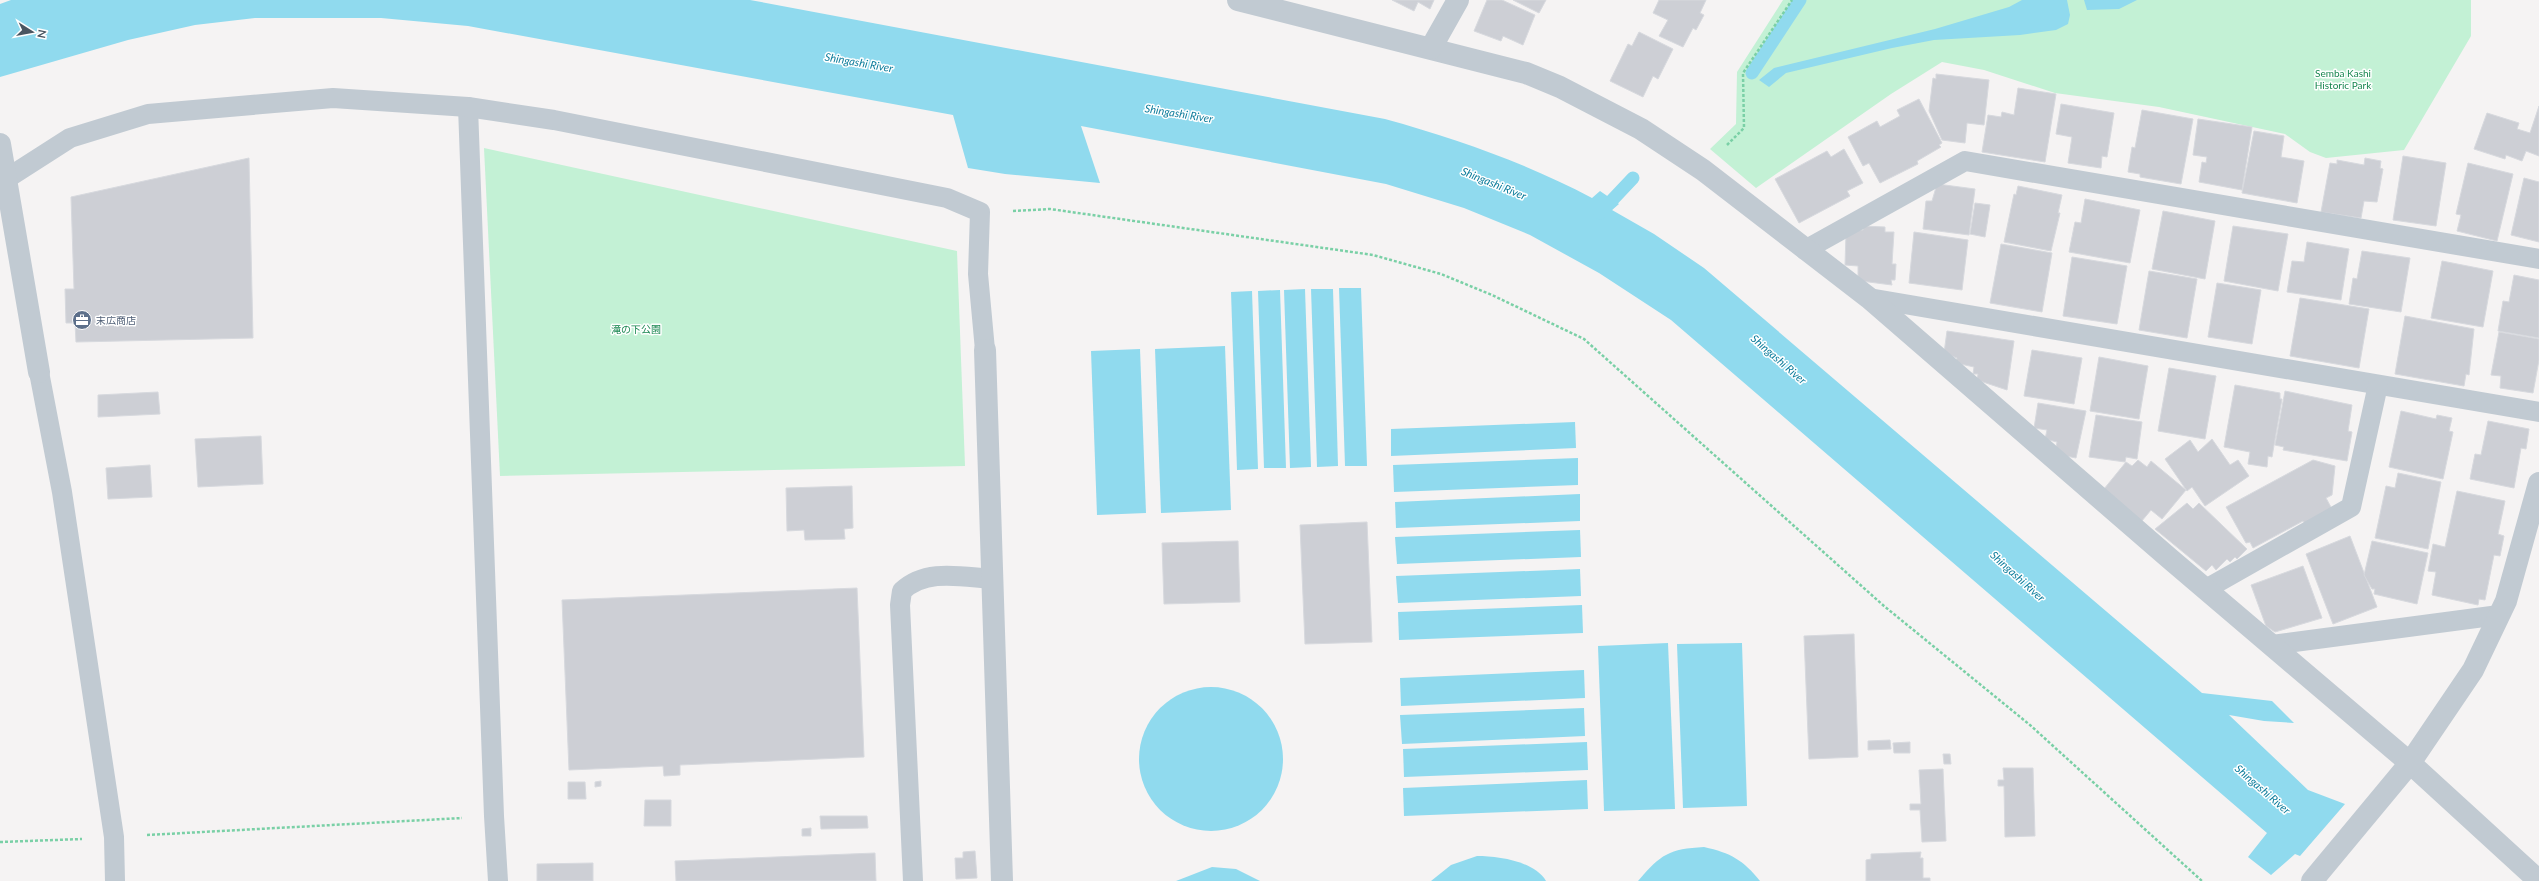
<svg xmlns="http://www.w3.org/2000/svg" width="2539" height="881" viewBox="0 0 2539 881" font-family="Lato,'Noto Sans JP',sans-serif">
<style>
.green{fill:#c3f1d5}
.water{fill:#90daee}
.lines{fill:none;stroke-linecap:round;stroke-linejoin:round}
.stream{stroke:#90daee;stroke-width:13}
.building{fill:#cdcfd5;stroke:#d7d9de}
.path{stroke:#7ad0a6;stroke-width:2.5;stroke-dasharray:3 2;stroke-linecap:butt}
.lane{stroke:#c1cad2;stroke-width:20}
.street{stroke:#c1cad2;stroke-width:22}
.labels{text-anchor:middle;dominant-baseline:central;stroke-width:3;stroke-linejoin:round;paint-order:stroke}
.park-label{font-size:10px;fill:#17864f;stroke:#fff}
.service-label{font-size:10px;fill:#4e5e75;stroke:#fff;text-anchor:start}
.water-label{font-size:11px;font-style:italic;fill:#0c7c9b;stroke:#fff}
</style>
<rect width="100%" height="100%" fill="#f5f3f3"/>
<g class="green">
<path d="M1783,0h688v36l-67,114 -78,8 -16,-6 -25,-18 -126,-27 -104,-14 -71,-23 -42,-8 -51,32 -135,94 -46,-39 26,-25 1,-52z"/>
<path d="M484,148l473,103 8,215 -465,10z"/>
</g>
<g class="water">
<path d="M11,0h739l635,119c72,20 141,44 207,79l8,-7 19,13 -7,6 42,24 50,34 498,425 70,8 22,22 -30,-2 -35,-6 79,75 37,14 -45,52 -5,-2 -24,21 -23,-18 19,-24 -596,-513 -72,-47 -69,-38 -66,-27 -78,-24 -305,-58 19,57 -95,-9 -37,-6 -15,-53 -485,-89 -87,-8h-126l-60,7 -67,15 -128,37v-73z"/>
<path d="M2022,0h45l3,15 -2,9 -12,6 -36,5 -86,5 -42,8 -106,25 -17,14 -10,-7 15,-12 161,-39 74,-22z"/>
<path d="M2084,0h53l-18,9 -32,1z"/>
<path d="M1339,288h22l6,178h-22z"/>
<path d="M1305,289l6,178 -21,1 -6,-178z"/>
<path d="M1311,289h22l5,177 -21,1z"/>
<path d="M1280,290l6,178h-22l-6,-177z"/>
<path d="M1252,291l6,178 -21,1 -6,-178z"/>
<path d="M1225,346l6,164 -70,3 -6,-164z"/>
<path d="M1140,349l6,164 -49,2 -6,-164z"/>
<path d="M1575,422l1,26 -185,8v-27z"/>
<path d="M1578,458v27l-184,7 -1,-27z"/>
<path d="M1580,494v27l-184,7 -1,-26z"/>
<path d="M1580,530l1,27 -184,7 -2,-27z"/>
<path d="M1580,569l1,27 -183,7 -2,-27z"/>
<path d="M1582,605l1,28 -184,7 -1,-28z"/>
<path d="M1668,643l7,166 -71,2 -6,-165z"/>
<path d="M1742,643l5,163 -64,2 -6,-164z"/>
<path d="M1584,670l1,28 -184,8 -1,-28z"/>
<circle cx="1211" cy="759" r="72"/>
<path d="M1584,708l1,28 -183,8 -2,-29z"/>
<path d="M1587,742l1,28 -184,7 -1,-28z"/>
<path d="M1587,780l1,29 -184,7 -1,-28z"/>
<path d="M1704,847c27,6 39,13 56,34h-122c23,-27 31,-32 66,-34z"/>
<path d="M1477,856c21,0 57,5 69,25h-115l20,-16z"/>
<path d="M1212,867l24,2 24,12h-84z"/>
</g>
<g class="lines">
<g class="stream">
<path d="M1752,73l48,-73"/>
<path d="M1600,213l33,-35"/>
</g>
</g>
<g class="building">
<path d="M1392,0h42l-4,9 -12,-7 -4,9z"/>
<path d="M1487,0h15l33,15 -12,30 -20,-9 -2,5 -27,-10z"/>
<path d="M1513,0h33l-7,13z"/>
<path d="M1659,0h47l-6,13 4,2 -8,15 -3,-2 -10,19 -24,-11 9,-16 -15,-7z"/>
<path d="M1639,32l34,17 -15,30 -5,-3 -10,21 -33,-16 18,-37 4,2z"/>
<path d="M1936,74l53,6 -5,45 -17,-2 -2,20 -23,-3 -13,-29 4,-33 3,1z"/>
<path d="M2018,88l38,6 -11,68 -63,-10 6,-37 13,2 1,-5 12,3z"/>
<path d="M1919,99l23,44 -3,2 2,2 -24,14 1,3 -38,19 -11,-20 -6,3 -15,-29 29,-16 3,6 20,-11 -3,-6z"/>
<path d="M2061,104l53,9 -7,44 -5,-1 -1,12 -33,-5 4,-26 -16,-3z"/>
<path d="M2539,106v50l-13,-5 -4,10 -16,-6 -1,4 -31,-10 13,-36 32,10 -2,6 13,4z"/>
<path d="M2142,110l51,9 -12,65 -41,-7v-3l-12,-2 4,-25 3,1z"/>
<path d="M2198,119l54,8 -10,63 -43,-8 3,-20 4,1 1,-6 -14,-2z"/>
<path d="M2254,131l30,5 -3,21 23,4 -7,42 -55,-10z"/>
<path d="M1844,149l19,34 -16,8 3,5 -51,27 -24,-44 52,-28 4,6z"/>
<path d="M2403,156l43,7 -10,63 -43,-6z"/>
<path d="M249,158l4,180 -177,4 -1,-19h-9l-1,-34h9l-3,-92z"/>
<path d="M2365,158l16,3 -1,7 3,1 -6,33 -13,-1 -3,17 -40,-6 9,-49 7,1v-4l27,5z"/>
<path d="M2468,163l45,11 -16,67 -40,-10 4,-16 -5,-1z"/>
<path d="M2524,178l15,4v60l-28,-7z"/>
<path d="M1937,184l38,5 -6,46 -46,-6 3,-28h6z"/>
<path d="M2018,186l44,9 -4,18h2l-9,38 -47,-9 10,-48 2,1z"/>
<path d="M2085,199l55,11 -10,53 -61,-11 6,-30 6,1z"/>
<path d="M1975,203l15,2 -5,32 -15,-3z"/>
<path d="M2163,211l52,10 -10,58 -53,-10z"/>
<path d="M1863,226l22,1v5h9l-2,32h4l-1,16h-4l1,5 -31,-4 -3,-3v-12l-13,-1 1,-32 7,-3h10z"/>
<path d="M2233,226l55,8 -10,57 -54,-10z"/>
<path d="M1914,232l54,8 -6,50 -53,-7z"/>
<path d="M2307,242l42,7 -8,51 -54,-8 5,-31 12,1z"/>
<path d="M2001,244l51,9 -10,59 -52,-9z"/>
<path d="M2362,251l48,7 -9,54 -52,-8 4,-26 4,1z"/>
<path d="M2072,257l55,9 -10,58 -54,-8z"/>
<path d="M2442,261l51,10 -10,56 -52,-9z"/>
<path d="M2149,271l48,8 -10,59 -48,-8z"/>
<path d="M2514,275l25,5v58l-41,-7 5,-30 6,1z"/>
<path d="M2217,283l44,7 -9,54 -44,-7z"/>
<path d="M2300,298l69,11 -10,59 -69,-12z"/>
<path d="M2405,316l69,13 -5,46 -3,-1 -2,12 -69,-12z"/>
<path d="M1947,331l67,10 -7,49 -30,-10 1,-6h-5l1,-7 -18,-4 1,-5 -13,-5z"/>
<path d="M2499,332l40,7v21l-6,33 -33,-5 1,-12 -10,-1z"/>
<path d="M2032,350l50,8 -8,46 -50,-8z"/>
<path d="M2099,357l49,9 -9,53 -49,-8z"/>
<path d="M2169,368l47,8 -11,63 -47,-8z"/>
<path d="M2235,385l45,8v6h2l-10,58 -4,-1 -1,11 -19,-3 2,-12 -26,-5z"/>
<path d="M2285,391l67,14 -4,26 4,1 -5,29 -64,-11 1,-3 -9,-2z"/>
<path d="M158,392l2,22 -62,3v-22z"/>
<path d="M2038,403l48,8 -10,47 -10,-2 -10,-8 1,-6 -12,-3 2,-9 -13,-2z"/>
<path d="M2401,411l35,8 1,-4 15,3 -3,13 4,1 -10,47 -54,-12z"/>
<path d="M2096,415l46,7 -5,37 -11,-2 -1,5 -36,-5z"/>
<path d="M2488,421l41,8 -3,20 -5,-1 -7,40 -44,-9 5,-25 6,1z"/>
<path d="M261,436l2,48 -65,3 -3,-48z"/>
<path d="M2212,439l18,26 8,-5 11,16 -44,30 -13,-19 -5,4 -22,-32 25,-19 8,12z"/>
<path d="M2138,460l9,7 4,-6 35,29 -24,29 -11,-9 -10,12 -37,-33 22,-27 6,4z"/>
<path d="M2313,460l22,6 -3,29 -6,3 6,11 -27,15 -2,-3 -50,27 -3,-6 -4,1 -20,-36z"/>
<path d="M150,465l2,32 -44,2 -2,-31z"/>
<path d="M2398,473l43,9 -13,67 -53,-11 11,-52 9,2z"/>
<path d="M852,486l1,42 -9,1 1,10 -40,1 -1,-10 -17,1 -1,-43z"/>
<path d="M2457,491l48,10 -7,33 6,2 -4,20 -6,-1 -9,45 -6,-1 -1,6 -46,-10 4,-23 -8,-1 5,-27 12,3z"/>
<path d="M2187,503l6,6 6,-6 48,46 -10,10 -2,-2 -5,5 -3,-3 -11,11 -4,-5 -6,6 -51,-42z"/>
<path d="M1367,522l5,120 -67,2 -5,-119z"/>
<path d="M2350,536l27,71 -44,17 -27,-70z"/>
<path d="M1238,541l2,61 -76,2 -2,-61z"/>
<path d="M2372,541l56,12 -11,51 -43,-10 1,-5h-3l-8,-14z"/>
<path d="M2303,566l19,52 -47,14 -9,-6 -15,-41z"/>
<path d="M857,588l7,169 -184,8v10l-16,1 -1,-10 -94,4 -7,-170z"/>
<path d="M1854,634l4,123 -49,2 -5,-123z"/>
<path d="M1890,740l1,9 -23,1v-9z"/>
<path d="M1910,742v11h-16l-1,-10z"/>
<path d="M1943,754h7l1,10h-7z"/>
<path d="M2003,768h30l2,68 -30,1 -1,-51h-6v-6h6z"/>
<path d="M1943,769l3,72 -24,1 -2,-32h-10v-6h11l-2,-34z"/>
<path d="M601,781v5l-6,1v-5z"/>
<path d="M568,782h17l1,17h-18z"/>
<path d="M645,800h26v26h-27z"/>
<path d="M820,816h47l1,12 -47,1z"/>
<path d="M811,828v8h-9v-7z"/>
<path d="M975,851l2,27 -21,1 -1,-21h8v-6z"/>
<path d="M1921,852l-1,6h3v20h7v3h-64v-21l5,-1v-5z"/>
<path d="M875,853l1,28h-200l-1,-20z"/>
<path d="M593,863v18h-56v-17z"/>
</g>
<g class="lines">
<g class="path">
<path d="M1727,145l17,-17 -1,-55 49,-73"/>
<path d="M1013,211l37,-2 323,46 68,19 51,21 92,44 300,267 146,119 172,156"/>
<path d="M147,835l315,-17"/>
<path d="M0,842l82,-3"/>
</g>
<g class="lane">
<path d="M468,107l26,709 4,65"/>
<path d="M6,179l64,-41 78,-24 185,-16 135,9 86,13 393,78 33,14 -2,62 7,76"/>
<path d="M1805,250l160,-89 574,98"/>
<path d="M1869,298l670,114"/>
<path d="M39,372l23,120 52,345 1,44"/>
<path d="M2206,589l145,-82 27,-122"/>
<path d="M2272,645l227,-30"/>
<path d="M913,881l-13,-276 2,-14c24,-23 60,-14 91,-12"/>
</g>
<g class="street">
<path d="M1238,0l288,73 34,14 81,42 62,41 166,128 300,260 241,205 129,118"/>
<path d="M1431,48l27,-48"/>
<path d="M0,144l39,228"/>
<path d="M985,350l17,531"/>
<path d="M2312,881l98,-118 63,-93 33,-69 33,-118"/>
</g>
</g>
<defs>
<g id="office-disc" transform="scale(1)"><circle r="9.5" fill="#5c6f8a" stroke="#fff"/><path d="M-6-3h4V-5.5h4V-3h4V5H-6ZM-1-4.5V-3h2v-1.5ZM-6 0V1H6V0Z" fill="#fff"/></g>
</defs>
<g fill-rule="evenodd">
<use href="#office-disc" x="82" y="320"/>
</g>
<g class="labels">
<g class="park-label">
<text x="2343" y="73">Semba Kashi<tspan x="2343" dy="12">Historic Park</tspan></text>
<text x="636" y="329">滝の下公園</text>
</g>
<g class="service-label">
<text x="96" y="320">末広商店</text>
</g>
<g class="water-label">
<text transform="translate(859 62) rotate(10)">Shingashi River</text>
<text transform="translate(1179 113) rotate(9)">Shingashi River</text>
<text transform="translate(1494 183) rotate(22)">Shingashi River</text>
<text transform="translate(1779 359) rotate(41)">Shingashi River</text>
<text transform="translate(2018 576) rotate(42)">Shingashi River</text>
<text transform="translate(2263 789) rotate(41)">Shingashi River</text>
</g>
</g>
<g transform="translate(32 32) rotate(101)" stroke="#ffffff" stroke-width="3" paint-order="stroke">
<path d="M0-3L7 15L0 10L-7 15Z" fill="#4a5661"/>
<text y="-6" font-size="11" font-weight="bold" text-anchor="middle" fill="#4a5661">N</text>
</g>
</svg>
